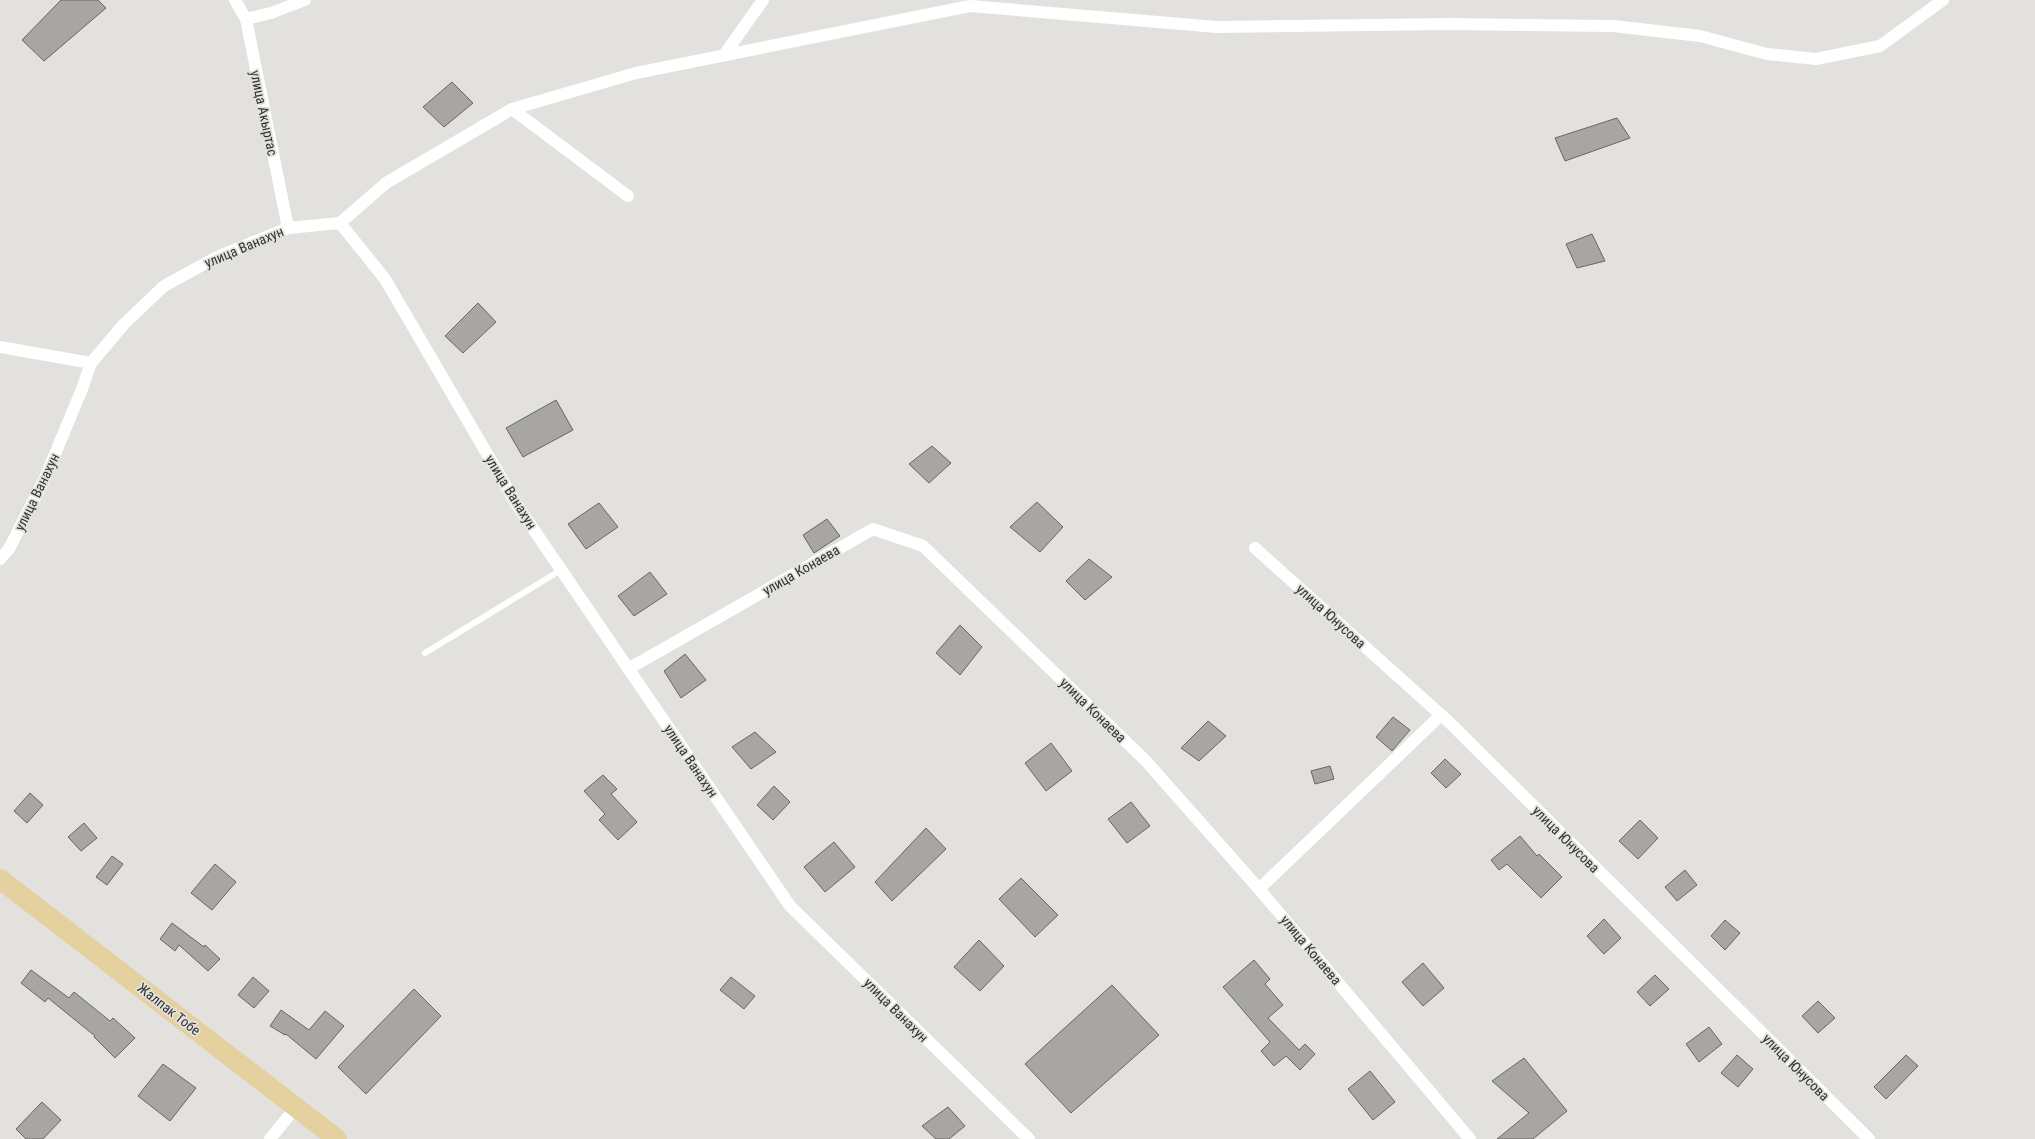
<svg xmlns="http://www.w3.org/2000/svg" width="2035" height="1139" viewBox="0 0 2035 1139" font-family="'Roboto Condensed',sans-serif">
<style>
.building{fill:#a8a6a3;stroke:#676663}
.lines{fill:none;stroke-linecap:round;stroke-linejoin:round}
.lane{stroke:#fff;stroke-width:6}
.street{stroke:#fff;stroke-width:12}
.primary{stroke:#e5d09f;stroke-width:20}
.labels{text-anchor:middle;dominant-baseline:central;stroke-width:3.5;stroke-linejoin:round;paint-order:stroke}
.street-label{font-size:14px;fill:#323230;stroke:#e3e1de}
</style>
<rect width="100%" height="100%" fill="#e3e1de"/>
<g class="building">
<path d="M61,0h37l8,8 -62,53 -22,-21z"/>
<path d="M452,82l21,21 -29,24 -21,-20z"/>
<path d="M1617,118l13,20 -65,23 -10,-23z"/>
<path d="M1592,234l13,27 -28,7 -11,-24z"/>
<path d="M478,303l18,19 -33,31 -18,-17z"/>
<path d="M556,400l17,30 -50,27 -17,-29z"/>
<path d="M932,446l19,17 -22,20 -20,-19z"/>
<path d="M1037,502l26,25 -23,25 -30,-25z"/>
<path d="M599,503l19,24 -32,22 -18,-25z"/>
<path d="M827,519l13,17 -26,17 -11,-18z"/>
<path d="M1089,559l23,18 -27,23 -19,-19z"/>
<path d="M650,572l17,22 -33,22 -16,-20z"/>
<path d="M960,625l22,22 -22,28 -24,-22z"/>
<path d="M685,654l21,26 -25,18 -17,-27z"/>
<path d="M1393,717l17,13 -18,21 -16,-14z"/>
<path d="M1208,721l18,15 -27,25 -18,-13z"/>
<path d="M755,732l21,20 -25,17 -19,-22z"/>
<path d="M1051,743l21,28 -26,20 -21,-28z"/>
<path d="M1445,759l16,15 -15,14 -15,-15z"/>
<path d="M1330,766l4,13 -19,5 -4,-13z"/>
<path d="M603,775l14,14 -6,5 26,28 -19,18 -19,-20 6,-6 -21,-23z"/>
<path d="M774,786l16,16 -17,18 -16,-15z"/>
<path d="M30,793l13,12 -16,18 -13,-12z"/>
<path d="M1131,802l19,24 -23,17 -19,-24z"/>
<path d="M1640,820l18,18 -20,21 -19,-18z"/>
<path d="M84,823l13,15 -16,13 -13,-14z"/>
<path d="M926,828l20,21 -54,52 -17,-19z"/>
<path d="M1520,836l17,20 2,-2 23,23 -21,21 -34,-34 -8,6 -8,-10z"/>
<path d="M834,842l21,25 -30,25 -21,-25z"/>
<path d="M112,856l11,8 -16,21 -11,-8z"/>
<path d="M215,864l21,18 -24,28 -21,-17z"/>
<path d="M1685,870l12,15 -20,16 -12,-14z"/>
<path d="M1021,878l37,37 -23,22 -36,-38z"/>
<path d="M1604,919l17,19 -17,16 -17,-18z"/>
<path d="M1725,920l15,13 -15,17 -14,-14z"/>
<path d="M172,923l32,24 1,-2 15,14 -12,12 -29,-26 -4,6 -15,-12z"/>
<path d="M979,940l25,26 -24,25 -26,-24z"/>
<path d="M1254,960l16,19 -5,5 18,21 -15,13 31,32 6,-6 10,10 -15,16 -14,-14 -12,10 -13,-15 9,-9 -47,-55z"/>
<path d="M1423,963l21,25 -21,18 -21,-24z"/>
<path d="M31,970l38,28 5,-6 36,29 3,-3 22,20 -20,20 -21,-21 1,-1 -47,-38 -3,4 -24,-19z"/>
<path d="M1655,975l14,14 -19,17 -13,-14z"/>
<path d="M253,977l16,14 -15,17 -16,-13z"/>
<path d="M731,977l24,19 -11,13 -24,-19z"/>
<path d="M1112,985l47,50 -88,78 -46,-49z"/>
<path d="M414,989l27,27 -75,78 -28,-27z"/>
<path d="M1818,1001l17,17 -17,15 -16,-17z"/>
<path d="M281,1010l28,20 16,-19 19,15 -28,33 -30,-25 -1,1 -15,-9z"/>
<path d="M1709,1027l13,17 -23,18 -13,-18z"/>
<path d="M1737,1055l16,14 -15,18 -17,-14z"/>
<path d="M1906,1055l12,11 -32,33 -12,-12z"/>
<path d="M1524,1058l43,53 -34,28h-36l32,-26 -37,-32z"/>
<path d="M163,1064l33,24 -26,33 -32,-25z"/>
<path d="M1370,1071l25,31 -22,18 -25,-31z"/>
<path d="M42,1102l19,18 -18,19h-17l-10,-10z"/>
<path d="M948,1107l17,19 -16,13h-13l-14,-13z"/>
</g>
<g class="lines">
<path class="lane" d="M425,653l136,-83"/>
<g class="street">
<path d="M235,0l11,19 42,209"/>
<path d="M246,19l25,-6 34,-13"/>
<path d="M724,55l39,-55"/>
<path d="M512,109l116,87"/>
<path d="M340,223l46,-40 126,-74 124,-36 334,-67 247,21 234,-3 162,2 87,10 67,18 49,5 64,-13 63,-46"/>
<path d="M0,347l91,16"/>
<path d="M1255,548l195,175 419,416"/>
<path d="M0,559l9,-10 36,-71 37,-89 9,-26 33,-39 40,-38 53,-29 71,-29 52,-5 45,56 132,226 273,401 239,233"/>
<path d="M628,669l245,-140 50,17 223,215 113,128 211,250"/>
<path d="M1259,889l182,-174"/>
<path d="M270,1139l26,-32"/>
</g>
<path class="primary" d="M0,879l337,260"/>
</g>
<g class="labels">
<g class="street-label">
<text transform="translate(264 113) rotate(78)">улица Акыртас</text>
<text transform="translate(244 247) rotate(-23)">улица Ванахун</text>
<text transform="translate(37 492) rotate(-64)">улица Ванахун</text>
<text transform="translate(511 492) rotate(58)">улица Ванахун</text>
<text transform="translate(801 570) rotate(-30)">улица Конаева</text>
<text transform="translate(1331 616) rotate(42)">улица Юнусова</text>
<text transform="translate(1093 710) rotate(44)">улица Конаева</text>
<text transform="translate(691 761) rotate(56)">улица Ванахун</text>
<text transform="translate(1566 839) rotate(45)">улица Юнусова</text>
<text transform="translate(1311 950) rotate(50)">улица Конаева</text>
<text transform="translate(169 1009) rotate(38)">Жалпак Тобе</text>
<text transform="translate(896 1010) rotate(45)">улица Ванахун</text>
<text transform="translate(1796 1067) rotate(45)">улица Юнусова</text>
</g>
</g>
</svg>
